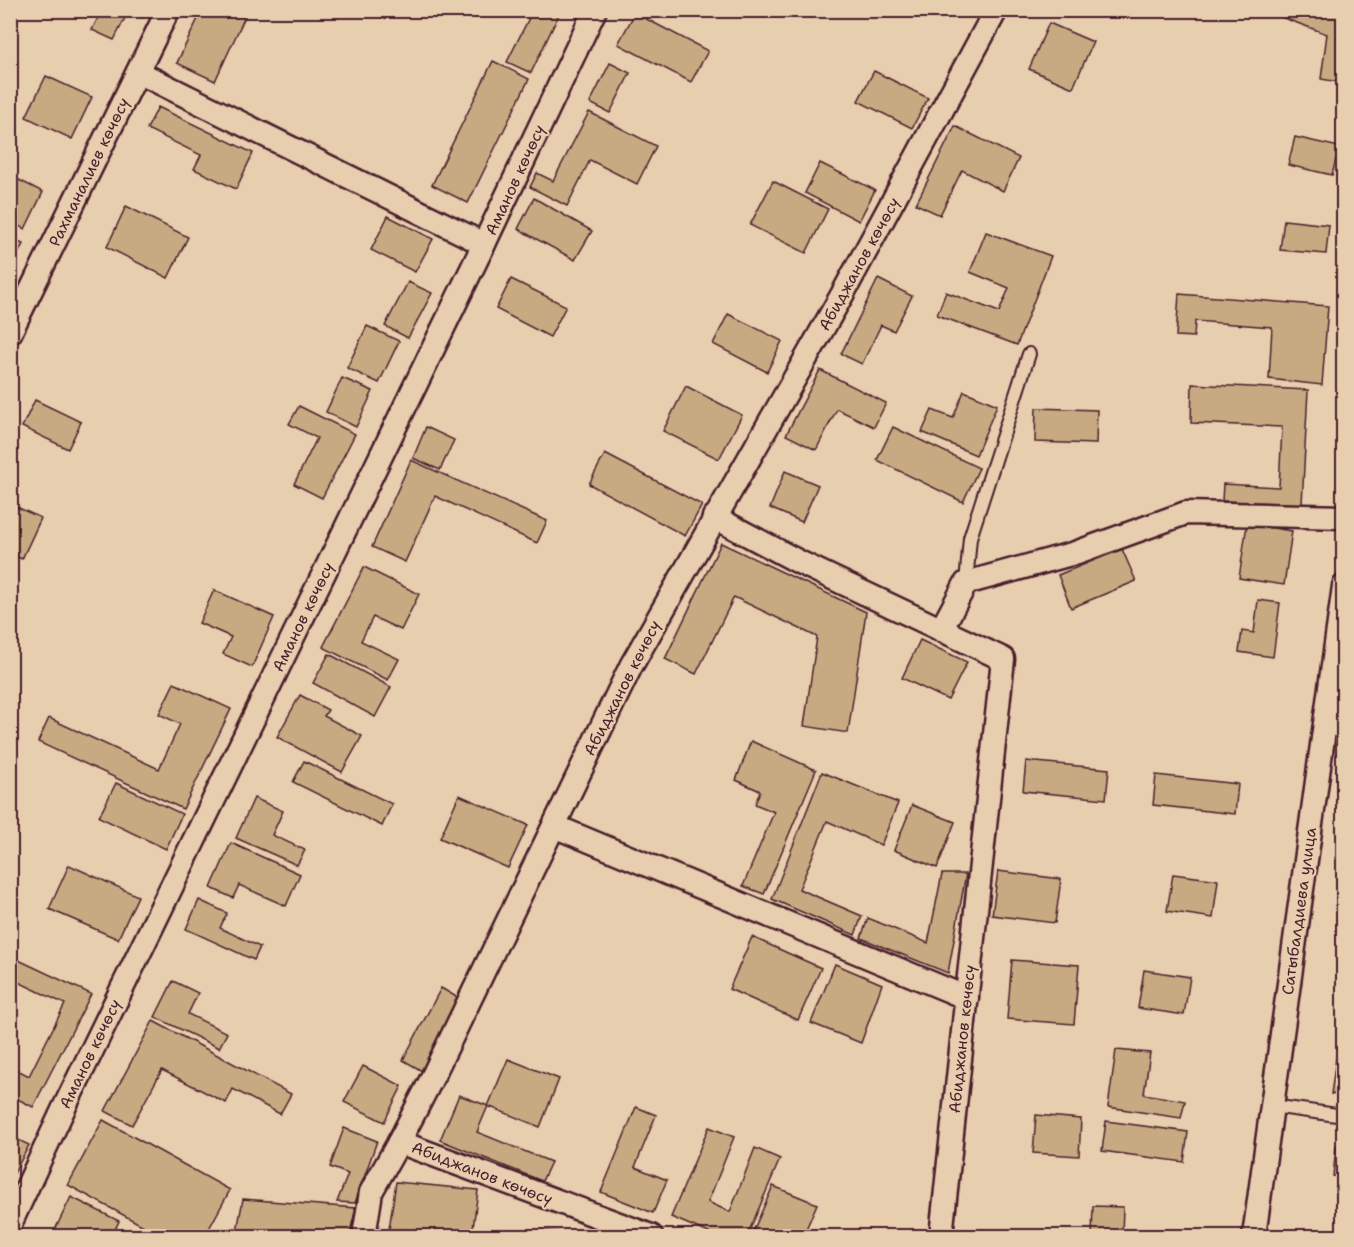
<svg xmlns="http://www.w3.org/2000/svg" width="1354" height="1247" viewBox="0 0 1354 1247" font-family="'Shantell Sans',sans-serif">
<style>
.building{fill:#c8aa82;stroke:#4a1f2b;stroke-width:1.5}
.lines{fill:none;stroke-linecap:round;stroke-linejoin:round}
.lane-casing{stroke:#4a1f2b;stroke-width:16}
.street-casing{stroke:#4a1f2b;stroke-width:27}
.lane{stroke:#e7ceaf;stroke-width:12}
.street{stroke:#e7ceaf;stroke-width:22}
.labels{text-anchor:middle;dominant-baseline:central;stroke-width:4.5;stroke-linejoin:round;paint-order:stroke}
.street-label{font-size:16px;fill:#4a1f2b;stroke:#e7ceaf}
</style>
<rect width="100%" height="100%" fill="#e7ceaf"/>
<filter id="ink" filterUnits="userSpaceOnUse"><feTurbulence type="fractalNoise" baseFrequency=".0167" numOctaves="2"/><feDisplacementMap in="SourceGraphic" scale="12" xChannelSelector="R" yChannelSelector="G"/><feConvolveMatrix kernelMatrix="1 2 1 2 8 2 1 2 1" color-interpolation-filters="sRGB"/></filter>
<g filter="url(#ink)">
<g class="building">
<path d="M102,10h27l-15,30 -22,-10z"/>
<path d="M202,10h46l-33,71 -38,-18z"/>
<path d="M528,10h33l-30,63 -24,-11 25,-50z"/>
<path d="M641,10h18l-4,8z"/>
<path d="M1262,10h82v73l-23,-4 6,-45z"/>
<path d="M635,13l73,38 -17,31 -73,-38z"/>
<path d="M1049,23l44,19 -20,46 -44,-19z"/>
<path d="M493,61l36,18 -61,124 -36,-18z"/>
<path d="M610,63l20,10 -20,40 -20,-10z"/>
<path d="M874,71l54,27 -16,30 -54,-27z"/>
<path d="M46,76l46,21 -20,42 -46,-22z"/>
<path d="M158,107l95,46 -17,36 -42,-20 7,-14 -54,-26z"/>
<path d="M589,112l67,34 -19,38 -47,-24 -23,46 -37,-19 7,-14 16,8z"/>
<path d="M955,126l64,32 -16,33 -41,-21 -22,45 -24,-11z"/>
<path d="M1295,137l44,10 -7,28 -44,-10z"/>
<path d="M820,163l55,27 -16,31 -54,-28z"/>
<path d="M15,178l28,14 -18,37 -15,-7v-35z"/>
<path d="M773,181l55,28 -22,44 -56,-28z"/>
<path d="M534,198l58,33 -17,29 -57,-31z"/>
<path d="M126,206l62,31 -20,41 -61,-31z"/>
<path d="M388,216l45,23 -18,33 -44,-22z"/>
<path d="M1284,220l45,5 -3,29 -46,-4z"/>
<path d="M986,232l65,24 -34,89 -80,-30 9,-23 53,20 10,-24 -39,-16z"/>
<path d="M10,238l13,6 -13,26z"/>
<path d="M511,279l55,27 -16,31 -54,-28z"/>
<path d="M878,279l34,17 -18,35 -13,-6 -19,39 -21,-10z"/>
<path d="M408,282l24,11 -24,45 -23,-12z"/>
<path d="M1179,294l149,12 -6,79 -53,-6 3,-52 -77,-6 -1,16 -18,-1z"/>
<path d="M728,314l54,27 -15,31 -54,-28z"/>
<path d="M367,326l32,15 -20,42 -32,-15z"/>
<path d="M820,370l66,33 -12,24 -37,-18 -21,41 -30,-15z"/>
<path d="M342,378l31,13 -17,36 -30,-15z"/>
<path d="M1192,384l116,6 -6,114 -80,-3 1,-17 56,3 3,-60 -91,-4z"/>
<path d="M686,386l56,29 -23,44 -56,-28z"/>
<path d="M964,391l33,14 -21,50 -54,-23 10,-22 21,8z"/>
<path d="M35,400l46,22 -13,27 -46,-22z"/>
<path d="M299,406l56,28 -33,64 -28,-14 23,-46 -28,-14z"/>
<path d="M1036,408l61,2 -1,34 -61,-2z"/>
<path d="M426,427l28,13 -14,30 -27,-12z"/>
<path d="M893,427l86,41 -16,34 -86,-42z"/>
<path d="M605,454l97,51 -17,31 -96,-52z"/>
<path d="M411,460l136,61 -10,22 -102,-47 -30,66 -33,-15z"/>
<path d="M785,471l33,14 -16,37 -32,-14z"/>
<path d="M10,504l31,14 -19,41 -12,-5z"/>
<path d="M1247,524l45,7 -8,54 -45,-7z"/>
<path d="M721,543l145,69 -18,121 -44,-7 13,-89 -83,-40 -38,77 -31,-15z"/>
<path d="M1122,549l14,32 -65,27 -13,-33z"/>
<path d="M364,567l55,27 -18,36 -28,-13 -12,24 38,18 -11,21 -65,-33z"/>
<path d="M214,590l60,27 -22,50 -29,-13 8,-17 -32,-14z"/>
<path d="M1258,600l22,3 -7,54 -34,-5 3,-21 12,2z"/>
<path d="M920,640l47,22 -19,38 -46,-22z"/>
<path d="M329,654l62,33 -16,30 -62,-34z"/>
<path d="M174,683l57,26 -48,100 -145,-67 11,-24 110,51 21,-45 -21,-10z"/>
<path d="M300,695l28,15 -4,6 38,20 -20,36 -65,-35z"/>
<path d="M751,741l65,29 -52,124 -21,-8 31,-74 -19,-8 5,-13 -24,-11z"/>
<path d="M304,761l88,43 -10,22 -89,-44z"/>
<path d="M1026,761l83,8 -3,30 -83,-8z"/>
<path d="M822,772l76,31 -17,42 -54,-24 -28,68 63,27 -7,19 -83,-36z"/>
<path d="M1156,775l82,9 -3,30 -82,-9z"/>
<path d="M116,783l66,31 -16,35 -67,-32z"/>
<path d="M459,795l69,30 -20,43 -68,-30z"/>
<path d="M254,798l29,13 -11,24 33,15 -8,15 -61,-27z"/>
<path d="M912,805l43,17 -18,46 -43,-18z"/>
<path d="M231,843l69,31 -14,32 -47,-21 -6,13 -22,-10z"/>
<path d="M69,865l69,31 -20,43 -69,-30z"/>
<path d="M998,871l63,8 -6,44 -63,-8z"/>
<path d="M942,874h24l-18,99 -87,-35 7,-20 60,25z"/>
<path d="M1173,874l45,6 -5,38 -46,-7z"/>
<path d="M199,900l28,13 -7,15 40,19 -6,13 -68,-31z"/>
<path d="M752,937l69,31 -23,52 -69,-31z"/>
<path d="M10,956l81,38 -58,113 -23,-12v-29l19,10 36,-72 -55,-26z"/>
<path d="M1012,960l67,5 -5,59 -67,-5z"/>
<path d="M835,964l47,20 -21,59 -50,-20z"/>
<path d="M1144,970l46,7 -6,38 -46,-7z"/>
<path d="M173,981l25,12 -10,21 39,19 -8,15 -64,-31z"/>
<path d="M441,988l19,11 -38,72 -19,-11z"/>
<path d="M1342,1016h2v79l-13,-1z"/>
<path d="M153,1021l138,73 -11,20 -47,-25 -7,14 -64,-33 -30,55 -27,-14z"/>
<path d="M1116,1050l34,3 -6,41 41,7 -4,17 -73,-11z"/>
<path d="M508,1059l51,20 -19,48 -52,-21z"/>
<path d="M363,1066l39,20 -18,36 -40,-20z"/>
<path d="M459,1095l29,11 -11,26 74,30 -9,19 -102,-41z"/>
<path d="M636,1107l20,8 -21,52 32,13 -14,33 -52,-21z"/>
<path d="M1036,1115l45,4 -2,37 -46,-3z"/>
<path d="M103,1120l127,70 -25,46h-43l-94,-51z"/>
<path d="M1106,1121l82,11 -4,30 -82,-11z"/>
<path d="M709,1127l25,10 -26,65 22,10 25,-64 25,11 -33,77h-31l-45,-19z"/>
<path d="M344,1128l33,13 -22,62 -18,-1 11,-28 -18,-7z"/>
<path d="M10,1136l19,9 -19,36z"/>
<path d="M1336,1146l8,1v30l-11,-1z"/>
<path d="M396,1182l82,8 -6,46h-84z"/>
<path d="M773,1186l44,18 -14,32h-52z"/>
<path d="M71,1197l48,24 -7,15h-60z"/>
<path d="M243,1199l113,9 -7,28 -89,-4v4h-24z"/>
<path d="M1093,1206l30,1 -1,29h-30z"/>
<path d="M513,1229l59,4v3h-59z"/>
</g>
<g class="lines">
<g class="lane-casing">
<g id="lane">
<path d="M966,583l4,-45 59,-184"/>
<path d="M1272,1106l72,10"/>
</g>
</g>
<g class="street-casing">
<g id="street">
<path d="M138,72l346,172"/>
<path d="M10,333l158,-323"/>
<path d="M714,517l87,46 202,96 -62,577"/>
<path d="M941,630l25,-47 109,-30 111,-40 158,4"/>
<path d="M554,826l413,172"/>
<path d="M10,1224l53,-114 421,-866 111,-234"/>
<path d="M364,1236l7,-44 28,-50"/>
<path d="M651,1236l-252,-94 31,-60 201,-416 211,-371 154,-285"/>
<path d="M1254,1236l90,-650"/>
</g>
</g>
<use href="#lane" class="lane"/>
<use href="#street" class="street"/>
</g>
</g>
<g class="labels">
<g class="street-label">
<text transform="translate(89 172) rotate(-64)">Рахманалиев көчөсү</text>
<text transform="translate(515 180) rotate(-65)">Аманов көчөсү</text>
<text transform="translate(859 264) rotate(-61)">Абиджанов көчөсү</text>
<text transform="translate(303 617) rotate(-64)">Аманов көчөсү</text>
<text transform="translate(622 688) rotate(-63)">Абиджанов көчөсү</text>
<text transform="translate(1299 911) rotate(-82)">Сатыбалдиева улица</text>
<text transform="translate(962 1039) rotate(-84)">Абиджанов көчөсү</text>
<text transform="translate(90 1054) rotate(-64)">Аманов көчөсү</text>
<text transform="translate(482 1173) rotate(21)">Абиджанов көчөсү</text>
</g>
</g>
<rect width="1354" height="1247" fill="none" stroke="#e7ceaf" stroke-width="36"/>
<rect x="18" y="18" width="1318" height="1211" fill="none" stroke="#4a1f2b" stroke-width="2" filter="url(#ink)"/>
</svg>
